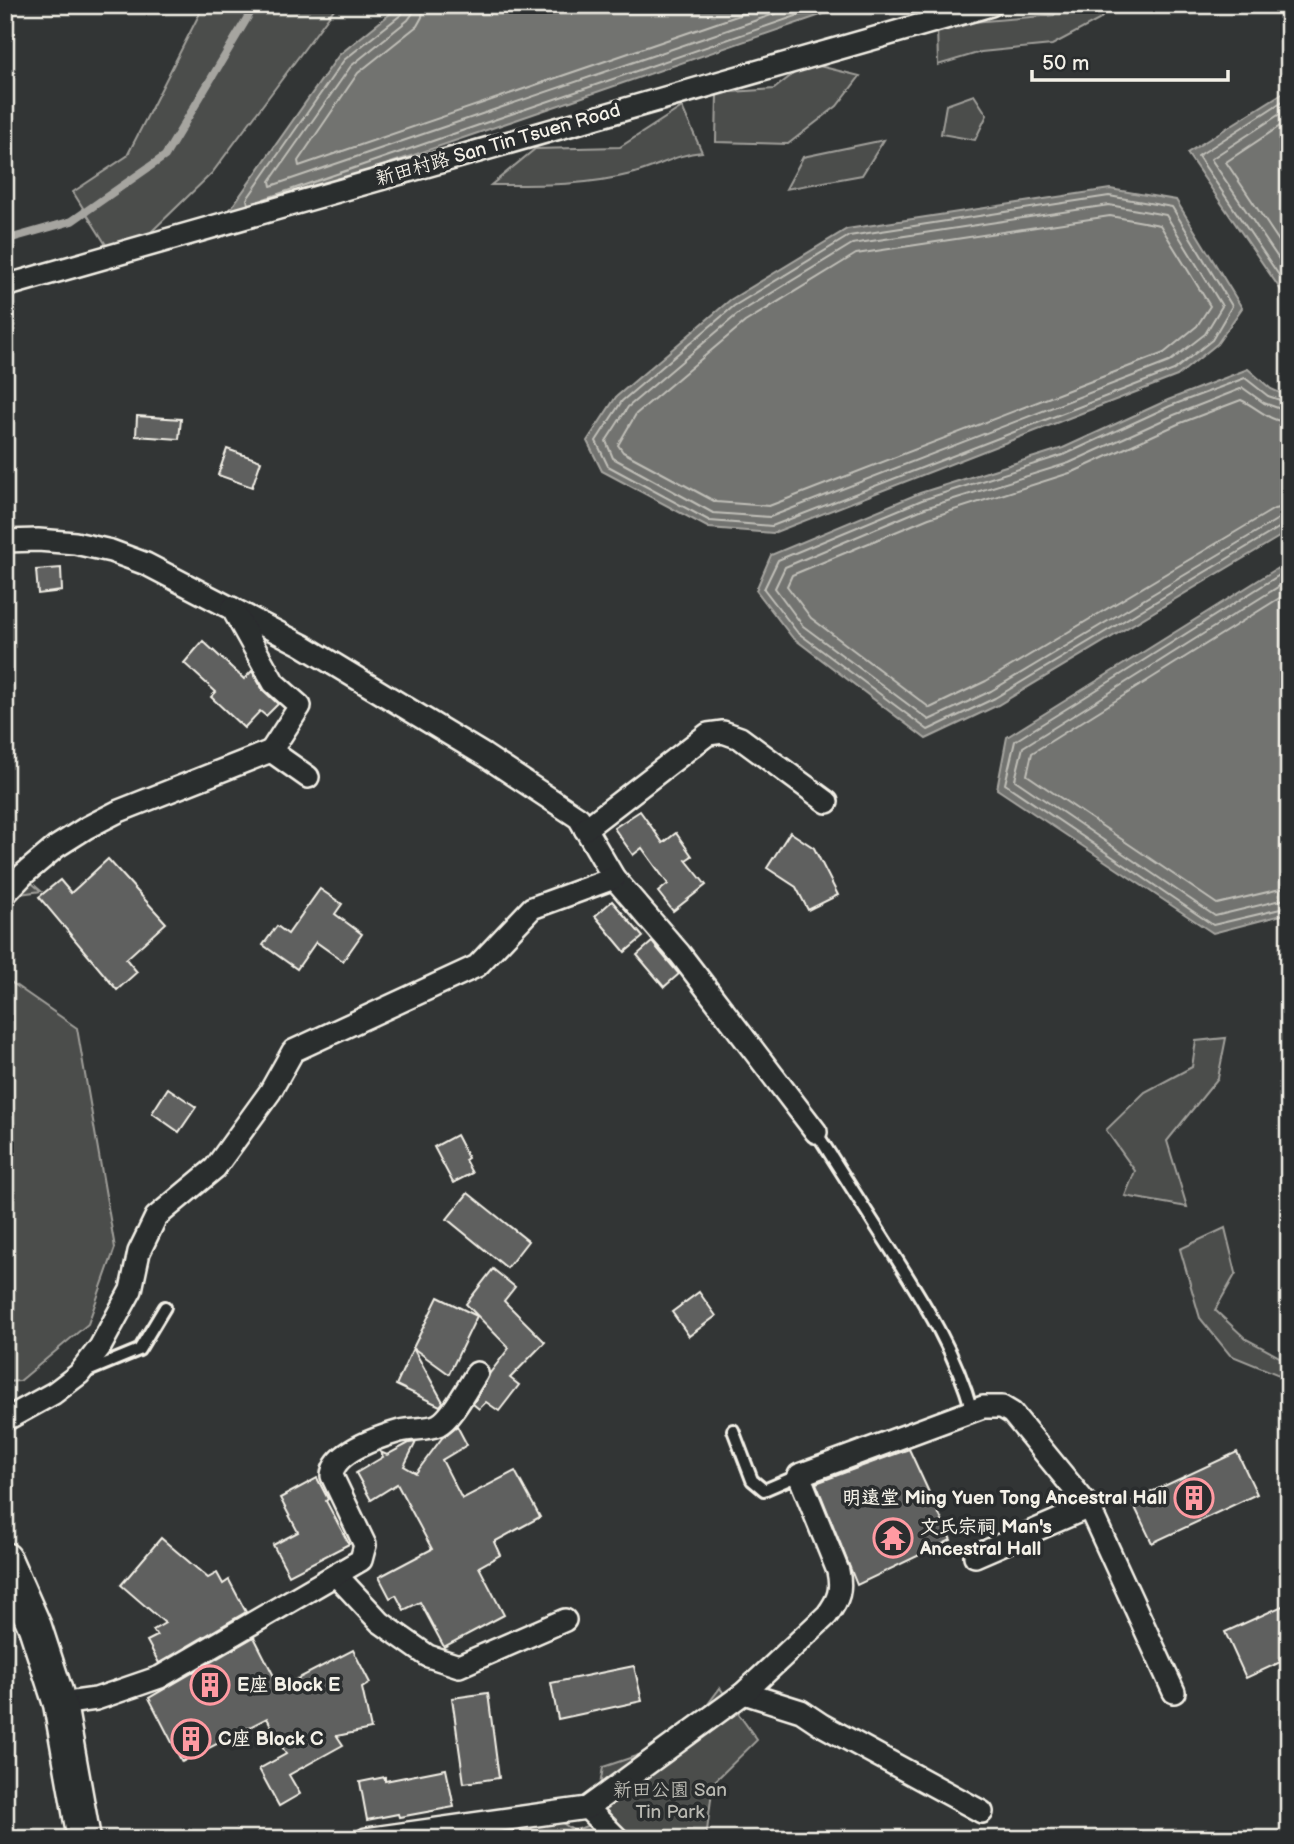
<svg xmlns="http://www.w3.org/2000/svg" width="1294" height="1844" viewBox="0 0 1294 1844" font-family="'Balsamiq Sans','LXGW WenKai TC',sans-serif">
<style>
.green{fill:#4b4d4c;stroke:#a09f9a;stroke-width:2}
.water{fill:#727370;stroke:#a6a5a0;stroke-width:2}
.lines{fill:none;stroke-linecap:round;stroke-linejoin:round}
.shore{stroke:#c0bfb8;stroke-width:2}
.stream{stroke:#a6a5a0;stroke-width:8}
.building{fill:#5f605f;stroke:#f4f1e8;stroke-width:2}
.lane-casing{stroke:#f4f1e8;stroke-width:16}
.street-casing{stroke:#f4f1e8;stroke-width:26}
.secondary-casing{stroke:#f4f1e8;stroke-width:37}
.lane{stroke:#2a2d2e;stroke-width:10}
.street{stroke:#2a2d2e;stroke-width:21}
.secondary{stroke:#2a2d2e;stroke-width:32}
.labels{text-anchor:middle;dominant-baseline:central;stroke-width:7;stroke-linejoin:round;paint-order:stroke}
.street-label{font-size:19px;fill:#f4f1e8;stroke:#2a2d2e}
.poi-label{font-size:19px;font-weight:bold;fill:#f4f1e8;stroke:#2a2d2e;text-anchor:start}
.park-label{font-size:19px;fill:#b9b8b1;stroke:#2a2d2e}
</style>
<rect width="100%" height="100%" fill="#323535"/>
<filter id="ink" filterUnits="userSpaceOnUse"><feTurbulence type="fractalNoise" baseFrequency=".0143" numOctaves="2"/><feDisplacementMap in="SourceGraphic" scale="14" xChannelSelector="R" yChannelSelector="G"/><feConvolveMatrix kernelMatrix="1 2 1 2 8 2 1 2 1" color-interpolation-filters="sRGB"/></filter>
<g filter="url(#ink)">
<g class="green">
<path d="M204,5h133l-125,168 -94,91 -45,-72 54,-36z"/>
<path d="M1061,5h53l-15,15 -47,25 -71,7 -43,13 -1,-40 117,-10z"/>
<path d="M807,63l53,13 -23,30 -49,38 -72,-2 1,-49 57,-4z"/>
<path d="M974,95l13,20 -12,25 -34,-6 5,-29z"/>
<path d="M682,107l20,45c-26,2 -46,16 -71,22 -46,12 -93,11 -140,11l44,-36 85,-2z"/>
<path d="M884,140l-22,35 -76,14 17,-32z"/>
<path d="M5,860l36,31 -36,5z"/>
<path d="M5,978l72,50 38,220 -27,76 -68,57 -15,1z"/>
<path d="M1226,1038l-8,40 -51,63 20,66 -62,-11 10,-25 -29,-41 39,-38 47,-25 4,-26z"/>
<path d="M1225,1228l11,45 -21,37 31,29 43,23v17l-59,-24 -30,-37 -20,-69z"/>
<path d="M5,1625l7,41 -7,13z"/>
<path d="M720,1688l37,52 -44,43 -7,56h-180l17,-30 31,22 20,-8 9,-56 48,-16 48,-35z"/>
</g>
<g class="water">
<path d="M401,5h400l40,3 -619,213 117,-166z"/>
<path d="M1289,89v213l-102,-149z"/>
<path d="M1110,189l66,11 66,108 -25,36 -40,32 -404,157 -64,-5 -107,-57 -15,-30 29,-44 114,-97 117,-71z"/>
<path d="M1248,369l23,20 18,8v134l-291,174 -72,34 -134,-102 -36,-47 15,-35 149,-62 143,-45 105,-48z"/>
<path d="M1289,561v352l-76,20 -216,-144 10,-52z"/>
</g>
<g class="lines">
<g class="shore">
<path d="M414,5l-1,8 -5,7 -57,46 -81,115 1,5 530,-181"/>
<path d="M424,5l-2,12 -5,9 -59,47 -60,88 1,5 470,-161"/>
<path d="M1289,97l-91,59 91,134"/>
<path d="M1289,108l-78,51 78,115"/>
<path d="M1289,120l-63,42 63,94"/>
<path d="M1109,196l63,11 60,99 -20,34 -38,30 -402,156 -62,-5 -102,-55 -12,-25 26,-40 112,-95 115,-70z"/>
<path d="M264,199l564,-194"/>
<path d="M248,204l-1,-5 97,-139 58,-46 3,-9"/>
<path d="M1109,205l57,10 56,91 -17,28 -36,28 -399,155 -57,-4 -100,-55 -7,-17 22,-34 111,-94 113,-69z"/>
<path d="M1110,216l50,9 50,81 -13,20 -33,27 -395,153 -53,-4 -93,-50 -5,-7 18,-31 109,-92 111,-68z"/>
<path d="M1289,403l-21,-7 -23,-18 -75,28 -104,48 -144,46 -144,60 -14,29 33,43 131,98 67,-32 287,-172 7,-1"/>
<path d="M1289,412l-25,-9 -21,-15 -69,27 -105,48 -144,45 -140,59 -10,21 28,38 126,94 62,-29 287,-172 11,-3"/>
<path d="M1289,422c-20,0 -32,-15 -48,-22l-63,24 -105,48 -144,46 -137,57 -5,11 24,32 119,90 56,-27 288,-172 15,-3"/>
<path d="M1289,569l-274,172 -10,43 208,141 76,-18"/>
<path d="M1289,580l-266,167 -8,33 200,136 74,-18"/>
<path d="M1289,592l-257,161 -5,22 190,129 72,-17"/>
</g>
<path class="stream" d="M5,240l67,-19 93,-65 90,-151"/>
</g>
<g class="building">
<path d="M137,416l44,3 -2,20 -43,-3z"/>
<path d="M227,449l34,12 -9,26 -34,-12z"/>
<path d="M61,568l1,23 -24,3 -2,-24z"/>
<path d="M203,641l41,38 8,-8 11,19 15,14 -12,12 -6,-5 -16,17 -33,-31 5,-5 -32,-29z"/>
<path d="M640,811l23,32 13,-10 16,23 -6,4 20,25 -33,26 -15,-19 10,-8 -26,-36 -9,7 -19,-27z"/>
<path d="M790,832l24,16 24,47 -30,15 -12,-23 -29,-19z"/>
<path d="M108,859l58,64 -40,36 11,13 -20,18 -78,-93 21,-17 11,13z"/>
<path d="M320,889l22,15 -7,10 27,20 -19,27 -27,-19 -19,27 -34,-24 14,-19 11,8z"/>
<path d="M612,901l31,36 -18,15 -30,-36z"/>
<path d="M652,942l27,32 -15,13 -27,-32z"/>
<path d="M168,1088l28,19 -17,25 -27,-19z"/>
<path d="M456,1135l12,23 -3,2 7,13 -19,10 -19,-36z"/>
<path d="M468,1193l60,48 -21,27 -60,-49z"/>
<path d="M493,1269l22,18 -11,14 41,41 -35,36 9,7 -20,26 -13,-9 -7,7 -6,-5 17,-31 19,-25 -43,-44z"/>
<path d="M699,1292l17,24 -27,20 -17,-24z"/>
<path d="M438,1297l39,19 -28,58 -36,-26z"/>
<path d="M413,1348l30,54 -3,4 -44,-21z"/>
<path d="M457,1426l10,19 -25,15 20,39 53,-28 25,46 -46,25 6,13 -21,12 25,48 -60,32 -24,-45 -16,8 -8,-15 -6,3 -11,-21 53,-28 -35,-65 -26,16 -15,-27 27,-16 -3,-5 7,3 22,-12 7,-1 -12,24 12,7 26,-35z"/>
<path d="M909,1449l42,91 -94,45 -41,-102z"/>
<path d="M1237,1452l20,42 -105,49 -20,-42z"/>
<path d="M317,1478l11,21 -2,2 23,43 -60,31 -16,-30 25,-13 -18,-34z"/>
<path d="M161,1538l47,40 9,-5 6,11 6,-4 17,32 -87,51 -12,-22 10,-5 -4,-6 12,-7 -44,-38z"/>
<path d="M1289,1603v55l-43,20 -21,-46z"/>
<path d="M254,1637l26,51 73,-38 17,33 -8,5 9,41 -34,7 6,9 -54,30 11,19 -21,12 -20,-37 27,-15 -19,-36 -85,44 -33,-64z"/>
<path d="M634,1666l8,35 -84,18 -7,-36z"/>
<path d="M488,1693l11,85 -35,5 -12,-85z"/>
<path d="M446,1769l8,38 -55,10 -1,-3 -31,6 -7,-38 25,-5v4z"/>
</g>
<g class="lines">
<g class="lane-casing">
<g id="lane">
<path d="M816,1132c25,39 50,79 75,118 32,51 65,102 81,161"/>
<path d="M88,1371l51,-21 26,-43"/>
<path d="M733,1430l19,50 12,10 35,-15"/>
</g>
</g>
<g class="street-casing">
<g id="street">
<path d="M5,286l986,-281"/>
<path d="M5,541l33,-1 37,3 36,8 35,13 156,81 182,110 95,63 35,60 66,76 136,178"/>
<path d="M232,608l42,75 26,23 -29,45"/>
<path d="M585,829l123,-95 15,-2 17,6 87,64"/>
<path d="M5,894l19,-20 32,-27 30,-19 33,-17 152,-60 37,26"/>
<path d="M5,1420l49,-27 25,-19 21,-27 31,-57 8,-38 17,-35 59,-49 55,-76 23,-41 184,-85 55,-58 82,-30"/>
<path d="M975,1556l114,-49"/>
<path d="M336,1575l44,47 48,34 31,10 106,-46"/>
<path d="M744,1693l57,18 21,14 160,87"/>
<path d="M60,1704l36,-5 64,-22 201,-117 4,-15 -33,-69c1,-24 47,-39 68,-45 12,-3 27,-1 38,-6 14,-7 30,-39 39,-52"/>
<path d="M587,1808l31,31"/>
<path d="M366,1839l221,-31 157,-115 83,-78c12,-16 15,-25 11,-44l-39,-96 184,-68h19l10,6 77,94 85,185"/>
</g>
</g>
<g class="secondary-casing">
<path id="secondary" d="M5,1559l30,68 25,77 24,135"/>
</g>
<use href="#lane" class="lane"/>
<use href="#street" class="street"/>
<use href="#secondary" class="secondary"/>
</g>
</g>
<defs>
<g id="building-ring" transform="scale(2.0125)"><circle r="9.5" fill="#2a2d2e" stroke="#ff9aa2" stroke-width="1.5"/><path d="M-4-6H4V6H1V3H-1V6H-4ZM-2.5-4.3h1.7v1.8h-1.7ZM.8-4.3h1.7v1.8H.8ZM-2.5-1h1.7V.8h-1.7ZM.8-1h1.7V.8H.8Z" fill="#ff9aa2"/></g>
<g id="temple-ring" transform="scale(2.0125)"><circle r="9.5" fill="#2a2d2e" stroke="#ff9aa2" stroke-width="1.5"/><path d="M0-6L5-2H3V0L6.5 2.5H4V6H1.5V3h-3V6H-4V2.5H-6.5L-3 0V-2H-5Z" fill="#ff9aa2"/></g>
</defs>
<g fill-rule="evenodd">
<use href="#building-ring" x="1194" y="1498"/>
<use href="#temple-ring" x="893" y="1538"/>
<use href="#building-ring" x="210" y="1685"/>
<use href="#building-ring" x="191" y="1739"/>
</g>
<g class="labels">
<g class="street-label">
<text transform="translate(498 145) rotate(-16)">新田村路 San Tin Tsuen Road</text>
</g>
<g class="poi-label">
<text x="1167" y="1498" text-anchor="end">明遠堂 Ming Yuen Tong Ancestral Hall</text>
<text x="920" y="1527">文氏宗祠 Man's<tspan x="920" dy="22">Ancestral Hall</tspan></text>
<text x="237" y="1685">E座 Block E</text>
<text x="218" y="1739">C座 Block C</text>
</g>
<g class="park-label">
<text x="670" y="1790">新田公園 San<tspan x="670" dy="22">Tin Park</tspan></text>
</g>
</g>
<rect width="1294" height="1844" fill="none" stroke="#2a2d2e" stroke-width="28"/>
<rect x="14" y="14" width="1266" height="1816" fill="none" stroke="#f4f1e8" stroke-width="2.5" filter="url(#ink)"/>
<path d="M1032 70v10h196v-10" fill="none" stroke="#f4f1e8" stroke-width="3.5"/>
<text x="1042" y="70" font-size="21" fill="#f4f1e8" stroke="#2a2d2e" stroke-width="5" paint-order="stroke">50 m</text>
</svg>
